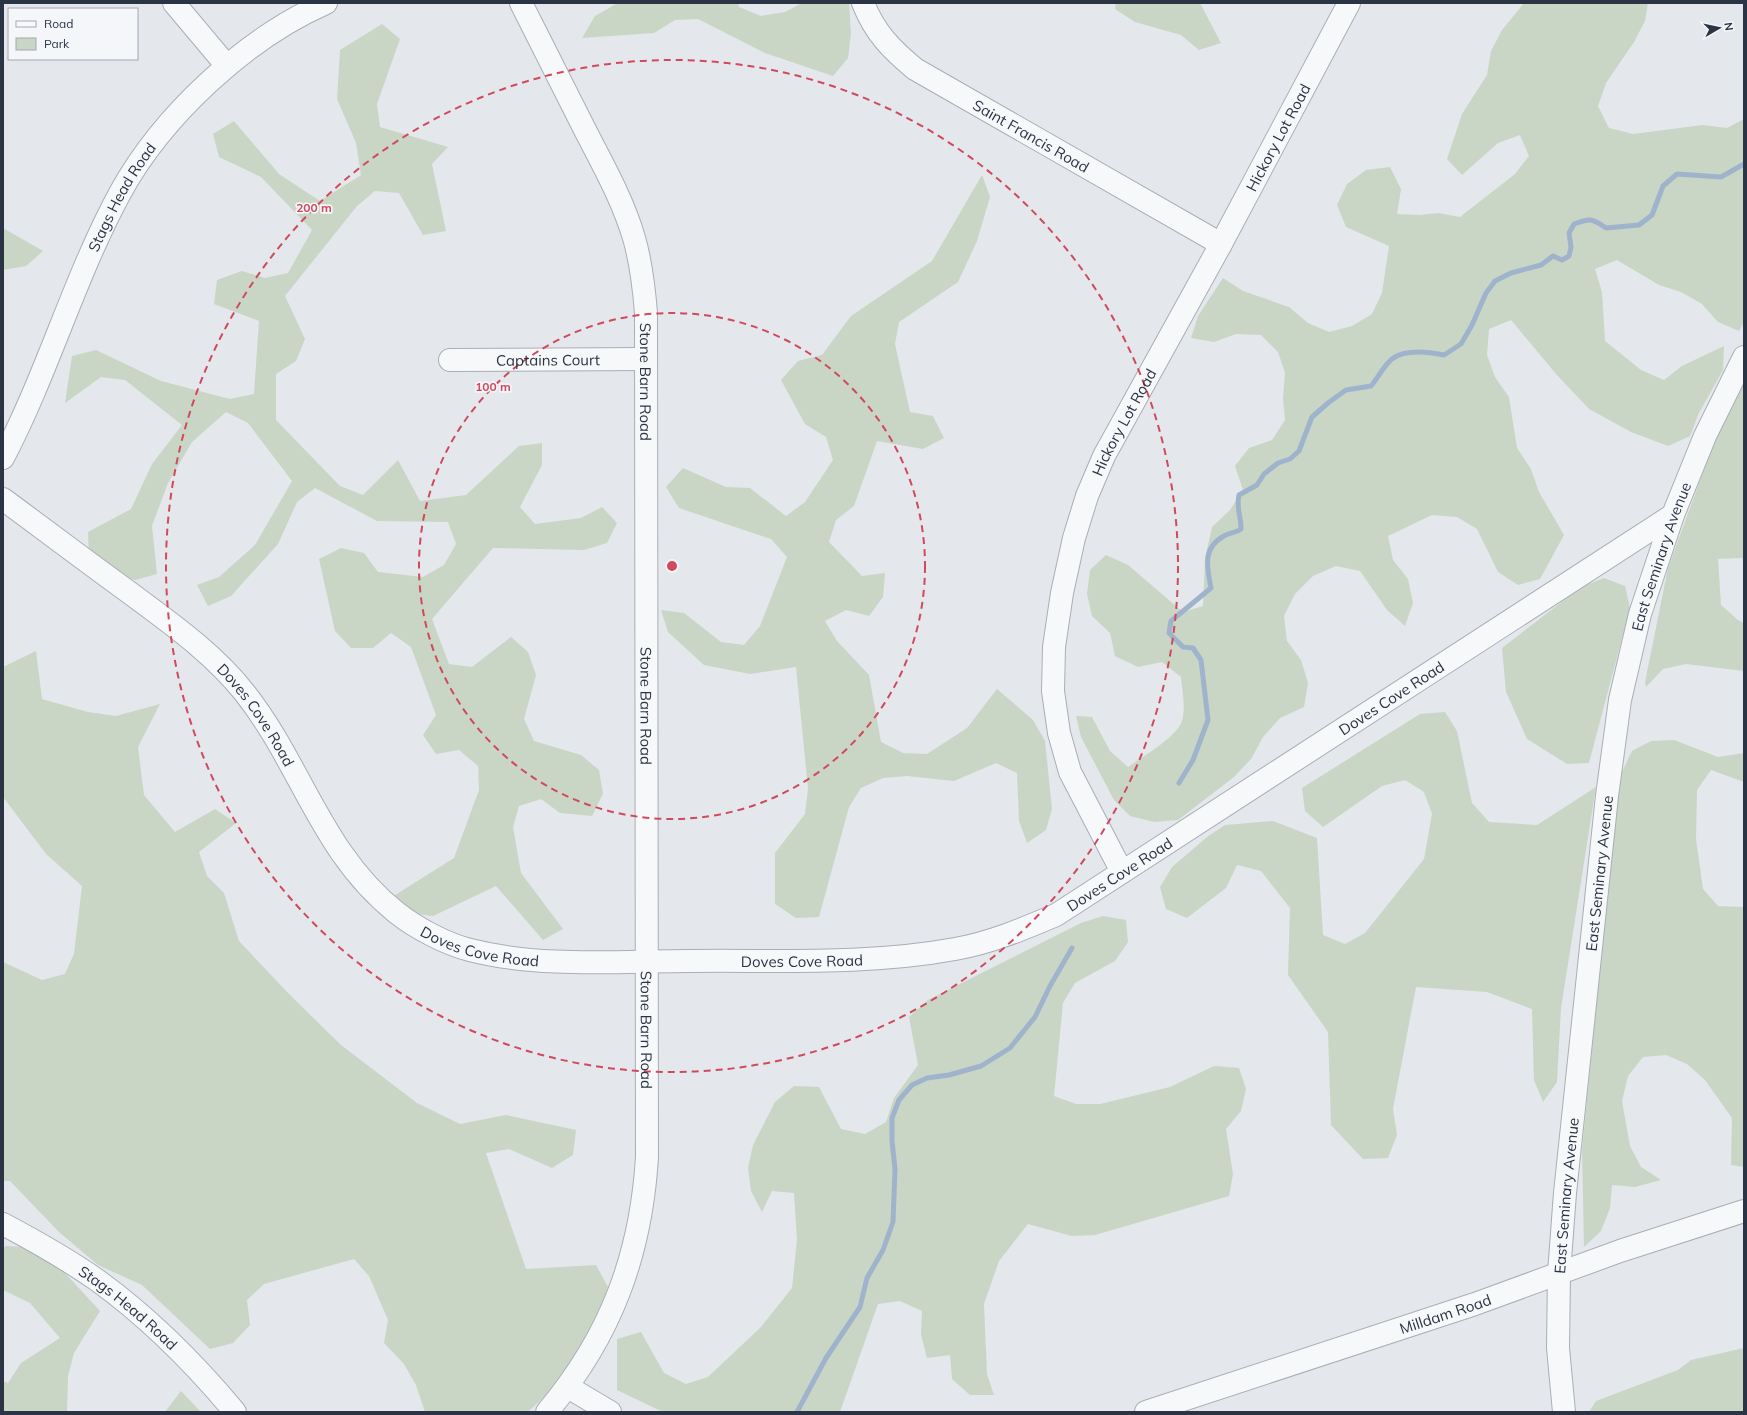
<svg xmlns="http://www.w3.org/2000/svg" width="1747" height="1415" viewBox="0 0 1747 1415" font-family="Mulish,sans-serif">
<style>
.green{fill:#c9d6c5}
.lines{fill:none;stroke-linecap:round;stroke-linejoin:round}
.stream{stroke:#9fb4cc;stroke-width:5}
.minor-casing{stroke:#a9aeb7;stroke-width:24}
.minor{stroke:#f7f8fa;stroke-width:22}
.ring{fill:none;stroke:#d1495b;stroke-width:2;stroke-dasharray:7 5}
.labels{text-anchor:middle;dominant-baseline:central;stroke-width:3.5;stroke-linejoin:round;paint-order:stroke}
.street-label{font-size:15px;fill:#2b3445;stroke:#f4f6f9}
.centre{fill:#d1495b;stroke:#f4f6f9;stroke-width:2}
.ring-label{font-size:12px;text-anchor:middle;font-weight:bold;fill:#d1495b;stroke:#f4f6f9;stroke-width:3.5;stroke-linejoin:round;paint-order:stroke}
</style>
<rect width="100%" height="100%" fill="#e4e7ec"/>
<g class="green">
<path d="M618,3h120l1,4 22,9 24,-4 17,-9h47l2,31 -3,24 -15,18 -68,-23 -67,-34 -23,1 -21,13 -72,5 13,-22z"/>
<path d="M1116,3h84l21,40 -22,7 -18,-15 -46,-13 -20,-13z"/>
<path d="M1524,3h124l-3,18 -11,21 -28,41 -8,23 11,22 24,6 69,-9 25,3 17,-9v203l-5,9 -21,-9 -16,-18 -21,-12 -22,-7 -42,-25 -22,9 7,23 3,49 36,29 23,10 18,-14 42,-20 -1,24 -24,43 -9,23 -22,10 -37,-14 -42,-23 -33,-35 -45,-54 -22,9 -2,26 8,22 14,20 8,51 14,21 8,23 25,43 -24,44 -22,6 -20,-13 -21,-43 -20,-12 -25,-2 -44,21 5,24 15,19 5,24 -8,23 -18,-16 -27,-39 -24,-5 -23,10 -18,18 -11,22 3,25 14,19 7,23 -4,24 -24,11 -17,19 -12,22 -17,18 -56,43 -24,2 -24,-6 -16,-16 -33,-63 -5,-21 16,1 18,34 18,16c14,-10 49,-30 54,-46 4,-14 0,-31 -1,-44l-19,-15 -24,5 -23,-11 -5,-23 -18,-17 -5,-22 3,-24 16,-15 22,10 55,47 20,-6 2,-47 7,-32 18,-17 13,-20 -8,-24 14,-18 23,-8 13,-20 -2,-22 2,-25 -7,-21 -17,-17 -25,-1 -22,8 -23,-4 7,-22 25,-38 20,13 46,16 19,16 21,9 23,-6 20,-12 10,-21 7,-47 -43,-19 -9,-22 10,-21 19,-14 24,-3 11,22 -4,25 23,1 18,-2 22,4 55,-43 14,-18 -9,-21 -22,8 -36,32 -15,-16 15,-45 25,-39 4,-24 11,-21z"/>
<path d="M382,24l18,15 -23,65 3,23 68,20 -16,17 14,67 -23,4 -24,-42 -24,-2 -18,15 -72,90 20,43 -9,22 -20,13v46l64,66 23,9 35,-35 22,41 46,-6 53,-49 23,-3v22l-22,42 15,17 46,-6 21,-11 15,16 -10,20 -23,7 -91,-2 -61,71 17,45 23,3 39,-30 17,15 8,23 -12,44 10,22 47,14 18,15 4,24 -11,22 -32,-3 -19,-14 -22,7 -6,21 8,46 42,56 -20,11 -47,-54 -63,30 -24,-3 -17,-16 62,-39 25,-68 -1,-24 -19,-16 -23,4 -13,-19 13,-20 -25,-68 -20,-14 -18,15h-22l-16,-17 -16,-72 22,-11 23,5 14,19 45,5 21,-12 12,-21 -8,-22 -71,-1 -62,-33 -18,14 -19,42 -47,52 -23,10 -11,-21 22,-8 36,-32 37,-64 -44,-58 -22,-11 -34,30 -24,41 -16,43 5,48 -22,6 -27,-8 -19,-15 -1,-25 43,-23 21,-45 30,-39 -57,-45 -24,-3 -36,26 7,-47 24,-6 65,31 69,18 24,-5 5,-73 -45,-17 3,-24 25,-9 23,7 23,-5 24,-43 -51,-53 -42,-20 -6,-23 21,-13 45,53 41,27 41,-26 -5,-32 -19,-44 3,-49z"/>
<path d="M982,175l8,22 -13,44 -19,41 -59,40 -4,22 15,68 23,4 11,22 -21,11 -46,-8 -23,65 -18,14 -7,22 33,34 23,-3 -2,24 -14,19 -23,-6 -21,11 12,20 32,34 12,67 22,11 24,1 40,-26 30,-39 36,31 12,21 7,68 -6,21 -19,13 -8,-22 -2,-48 -21,-10 -42,18 -47,-5 -24,2 -22,10 -12,19 -30,110 -23,1 -21,-14v-51l30,-39 3,-25 -12,-122 -46,7 -46,-9 -36,-33 -7,-22 23,3 37,29 23,3 16,-19 27,-69 -16,-18 -92,-31 -13,-21 17,-19 43,19 24,1 36,28 19,-14 28,-42 -7,-23 -21,-13 -24,-44 17,-19 24,-6 29,-39 81,-55z"/>
<path d="M3,228l40,23 -17,15 -23,4z"/>
<path d="M1744,374v185l-3,-1 -23,1 3,46 17,15 6,3v48l-58,-7 -23,5 -17,18 -1,-5 23,-114 56,-153z"/>
<path d="M1604,578l21,8 5,22 -41,155 -22,1 -40,-25 -21,-47 -4,-44 79,-61z"/>
<path d="M36,651l6,48 46,13 28,4 44,-12 -22,43 6,48 31,37 40,-23 21,14 -37,29 8,24 17,17 15,48 50,53 52,51 76,58 43,21 46,-9 70,15 -3,25 -21,13 -43,-19 -23,4 40,116 70,-4 12,22 -11,47 -35,46 -34,32h-103l-9,-27 -12,-21 -20,-21 4,-23 -19,-44 -15,-17 -90,25 -17,16 3,25 -17,18 -23,6 -68,-64 -44,-20 -39,-33 -49,-51h-7v-219l39,18 23,-6 9,-20 8,-68 -36,-32 -43,-57v-130z"/>
<path d="M1445,712l12,19 15,72 17,19 48,3 59,-38 -35,221 -4,74 -14,20 -9,-22 -2,-71 -45,-17 -71,-5 -23,122 4,26 -9,23 -25,1 -32,-34 -3,-93 -40,-57 2,-67 -29,-37 -24,-6 -11,23 -39,30 -21,-9 -6,-22 12,-20 35,-30 18,-12 48,-4 44,17 6,97 22,9 20,-11 59,-74 8,-45 -8,-22 -19,-12 -23,6 -59,41 -18,-16 -3,-23 118,-74z"/>
<path d="M1674,740l44,17 26,-4v29l-33,-12 -14,20 -1,49 7,50 15,17 26,1v260l-13,-2 1,-47 -27,-38 -18,-16 -21,-9 -23,2 -15,19 -6,25 8,45 11,21 20,13 -26,7 -23,-2 -2,23 -9,23 -17,16 -2,-96 35,-357 5,-22 10,-21 19,-10z"/>
<path d="M1103,916l23,4 2,22 -13,19 -40,22 -12,20 -9,93 22,8h24l70,-17 44,-21 25,2 7,21 -5,22 -15,18 7,45 -4,22 -134,39 -23,1 -44,-12 -29,37 -15,43 3,70 7,21h-24l-18,-16 -2,-24 -23,3 -6,-23 1,-24 -22,-10 -22,3 -38,108h-177l-46,-22v-51l24,-7 23,41 22,11 22,-7 53,-50 31,-39 5,-48 -3,-47 -22,-2 -10,21 -11,-21 -3,-23 5,-23 22,-43 19,-16 25,1 22,42 24,5 21,-12 8,-24 24,-33 -9,-48 19,-17 153,-77z"/>
<path d="M6,1246l24,1 21,11 49,53 -26,42 -6,23 -1,36h-64v-31l5,2 13,-20 39,-25 -30,-35 -27,-13v-42z"/>
<path d="M1744,1348v64h-155l7,-11 82,-31 13,-10z"/>
<path d="M181,1391l20,21h-36z"/>
</g>
<g class="lines">
<g class="stream">
<path d="M1179,783l14,-23 15,-40 -7,-60 -8,-12 -10,-1 -14,-14 2,-12 40,-33c-4,-21 -9,-40 13,-52 6,-4 12,-3 17,-7 0,-14 -5,-21 -2,-34l18,-10 7,-11 14,-11 12,-4 9,-8 13,-34 16,-14 18,-13 25,-4c6,-7 14,-22 21,-27 13,-10 37,-7 52,-4l17,-11 11,-19 14,-32 9,-12 16,-8 30,-8 12,-9 9,4 7,-4 2,-9 -2,-14 5,-9c16,-6 18,-6 32,4l33,-3 13,-10 11,-29 14,-12 44,3 23,-13"/>
<path d="M797,1412l29,-54 34,-51 7,-29 16,-28 10,-28 2,-53 -3,-28v-23l7,-18 13,-15 15,-7 22,-3 32,-9 29,-18 25,-31 15,-31 22,-38"/>
</g>
<g class="minor-casing">
<g id="minor">
<path d="M174,3l53,63"/>
<path id="s1" d="M521,3c20,40 40,79 60,119 19,38 41,75 53,116 7,24 10,50 12,75l1,844c-6,98 -36,179 -100,255"/>
<path id="s2" d="M863,3c12,30 28,46 52,66l306,175"/>
<path id="s3" d="M450,360l196,-1"/>
<path id="s4" d="M3,458c45,-86 71,-180 117,-265 42,-77 126,-155 206,-190"/>
<path id="s5" d="M3,499c42,31 84,63 127,94 40,30 82,59 114,99 58,73 77,161 153,221 19,15 49,31 73,37 71,18 148,11 220,11 88,-1 178,4 265,-12 35,-6 68,-20 101,-34l617,-400"/>
<path id="s6" d="M1122,872l-52,-100 -11,-39 -6,-42 1,-44 8,-54 12,-55 13,-42 17,-40 117,-212 128,-241"/>
<path id="s7" d="M3,1224c32,17 64,35 94,56 51,37 98,84 138,132"/>
<path d="M568,1387l42,25"/>
<path id="s8" d="M1146,1412l329,-108 145,-53 124,-40"/>
<path id="s9" d="M1564,1412l-6,-64 1,-75 6,-80 42,-397 13,-96 20,-86 33,-99 32,-79 39,-79"/>
</g>
</g>
<use href="#minor" class="minor"/>
</g>
<g class="ring">
<circle cx="672" cy="566" r="253"/>
<circle cx="672" cy="566" r="506"/>
</g>
<g class="labels">
<g class="street-label">
<text stroke="none"><textPath href="#s2" startOffset="219">Saint Francis Road</textPath></text>
<text stroke="none"><textPath href="#s6" startOffset="801">Hickory Lot Road</textPath></text>
<text stroke="none"><textPath href="#s4" startOffset="287">Stags Head Road</textPath></text>
<text stroke="none"><textPath href="#s3" startOffset="98">Captains Court</textPath></text>
<text stroke="none"><textPath href="#s1" startOffset="406">Stone Barn Road</textPath></text>
<text stroke="none"><textPath href="#s6" startOffset="477">Hickory Lot Road</textPath></text>
<text stroke="none"><textPath href="#s9" startOffset="865">East Seminary Avenue</textPath></text>
<text stroke="none"><textPath href="#s5" startOffset="1655">Doves Cove Road</textPath></text>
<text stroke="none"><textPath href="#s1" startOffset="730">Stone Barn Road</textPath></text>
<text stroke="none"><textPath href="#s5" startOffset="335">Doves Cove Road</textPath></text>
<text stroke="none"><textPath href="#s9" startOffset="541">East Seminary Avenue</textPath></text>
<text stroke="none"><textPath href="#s5" startOffset="1331">Doves Cove Road</textPath></text>
<text stroke="none"><textPath href="#s5" startOffset="671">Doves Cove Road</textPath></text>
<text stroke="none"><textPath href="#s5" startOffset="995">Doves Cove Road</textPath></text>
<text stroke="none"><textPath href="#s1" startOffset="1054">Stone Barn Road</textPath></text>
<text stroke="none"><textPath href="#s9" startOffset="217">East Seminary Avenue</textPath></text>
<text stroke="none"><textPath href="#s7" startOffset="151">Stags Head Road</textPath></text>
<text stroke="none"><textPath href="#s8" startOffset="315">Milldam Road</textPath></text>
</g>
</g>
<circle cx="672" cy="566" r="6" class="centre"/>
<g class="ring-label">
<text x="314" y="212">200 m</text>
<text x="493" y="391">100 m</text>
</g>
<rect width="1747" height="1415" fill="none" stroke="#2b3445" stroke-width="8"/>
<rect x="8" y="8" width="130" height="52" fill="#f4f6f9" stroke="#a4a8b1"/>
<rect x="16" y="21" width="20" height="6" fill="#f7f8fa" stroke="#a4a8b1"/>
<text x="44" y="28" font-size="12" fill="#2b3445">Road</text>
<rect x="16" y="38" width="20" height="12" fill="#c9d6c5" stroke="#a4a8b1"/>
<text x="44" y="48" font-size="12" fill="#2b3445">Park</text>
<g transform="translate(1719 28) rotate(81)" stroke="#f4f6f9" stroke-width="3" paint-order="stroke">
<path d="M0-3L7 15L0 10L-7 15Z" fill="#2b3445"/>
<text y="-6" font-size="11" font-weight="bold" text-anchor="middle" fill="#2b3445">N</text>
</g>
</svg>
